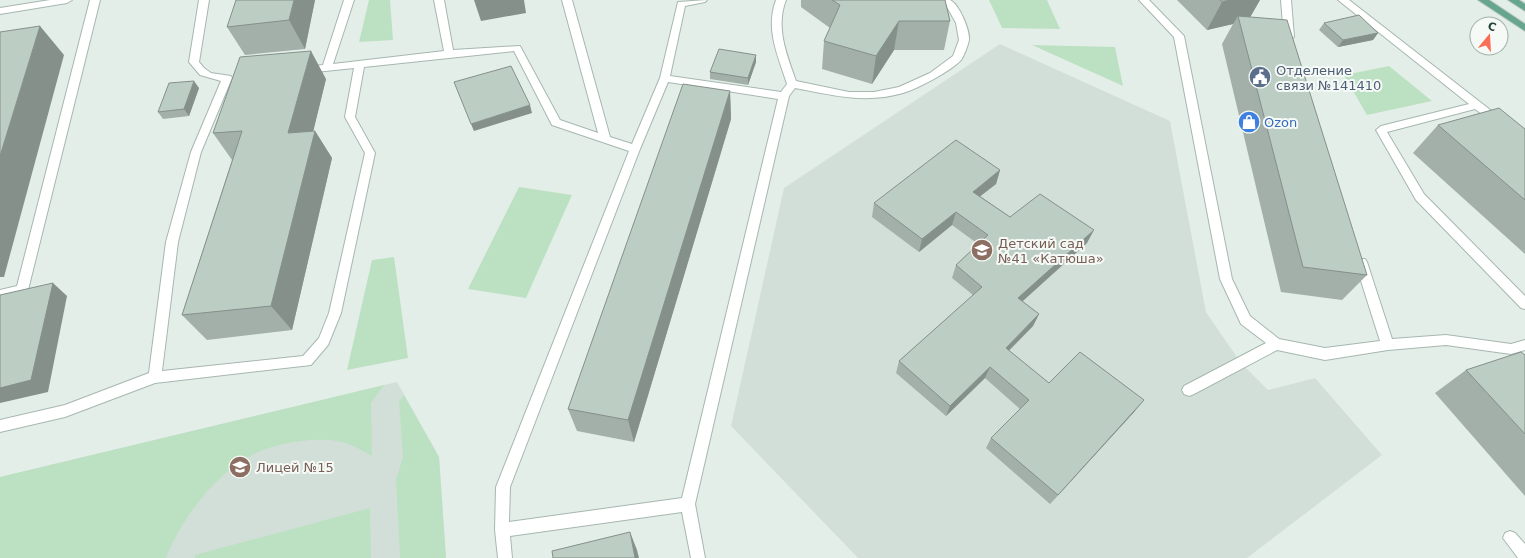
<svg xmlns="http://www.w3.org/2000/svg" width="1525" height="558" viewBox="0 0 1525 558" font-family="'DejaVu Sans',sans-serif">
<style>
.built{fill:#d2dfd8}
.green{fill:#bce1c2}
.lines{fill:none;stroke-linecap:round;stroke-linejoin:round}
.minor-casing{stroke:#a6b7b0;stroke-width:2}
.major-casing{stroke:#c1cac7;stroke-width:2}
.minor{fill:#fff;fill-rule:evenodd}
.major{fill:#66a68f;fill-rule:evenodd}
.wall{fill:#a2b0a9}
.shaded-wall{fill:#849089}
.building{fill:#bccdc4;stroke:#849089}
.labels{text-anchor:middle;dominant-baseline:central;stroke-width:4;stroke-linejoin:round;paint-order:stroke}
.service-label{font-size:13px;fill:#4e5e75;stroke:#f5faf7;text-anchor:start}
.shop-label{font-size:13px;fill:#366cbe;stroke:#f5faf7;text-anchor:start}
.education-label{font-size:13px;fill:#785e54;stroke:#f5faf7;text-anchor:start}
</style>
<rect width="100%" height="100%" fill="#e4eee9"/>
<g class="built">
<path d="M1000,44l170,77 36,191 35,51 27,27 47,-12 67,77 -135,103h-389l-127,-132 53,-238z"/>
<path d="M397,382l42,75 7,101h-446v-81z"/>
</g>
<g class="green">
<path d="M369,0h21l3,40 -34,2z"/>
<path d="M989,0h58l13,29 -58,-1z"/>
<path d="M1032,45l83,2 8,39z"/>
<path d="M1389,66l43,35 -65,14 -23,-40z"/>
<path d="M519,187l53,8 -46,103 -58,-9z"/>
<path d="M394,257l14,101 -61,12 25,-110z"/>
<path d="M384,385l-13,18 1,53c-6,-3 -12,-7 -19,-10 -15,-7 -35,-7 -51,-5 -11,1 -22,3 -33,7 -46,14 -86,67 -103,110h-166v-81z"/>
<path d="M404,395l35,62 7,101h-46l-4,-78 7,-23 -4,-55z"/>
<path d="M370,508l1,50h-176v-3z"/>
</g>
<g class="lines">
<g class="minor-casing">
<g id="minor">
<path d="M50,0h22l-5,3 -67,11v-6z"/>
<path d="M90,0h10l-72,290 -2,3 -26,7v-10l17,-4z"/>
<path d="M199,0h10l-10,62 5,6 7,5 20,3 1,2 -31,74 -23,90 -16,129 141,-15 16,-18 10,-25 36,-160 -20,-36 9,-49 -48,5 -5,-3 5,-3 17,-2 21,-65h10l-21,64 111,-13 -10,-51h10l9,50 67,-4 40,74 38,13 -36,-133h10l38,137 22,7 28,-66 18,-76 29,-2 -2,2 -20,4 -15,70 111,16 6,-8c-9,-28 -22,-55 -11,-84h10c-11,28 1,55 10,81l53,11h25l25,-5 31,-14 23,-17 6,-16 -3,-17 -9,-16 -10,-7c4,0 9,0 13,0 9,4 20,30 19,40 -1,5 -5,16 -8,20 -10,11 -44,29 -58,33 -37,11 -72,2 -108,-5l-6,8 -94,408 10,54h-14l-9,-46 -172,24 2,22h-14l-3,-28 1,-43 133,-336 -77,-26 -38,-74 -150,16 -9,50 20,36 -34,160 -13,32 -17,20 -156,18 -90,34 -65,15v-12l65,-15 84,-32 17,-131 25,-90 30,-71 -21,-6 -11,-13zM668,82l110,17 -96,399 -173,24 1,-35 130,-338z"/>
<path d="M1139,0h10l35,36 48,243 18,37 29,23 46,9 55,-7 -25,-79 2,-3h8l2,3 25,77 54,-4 65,9 14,-4v10l-14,4 -65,-9 -58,5 -63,10 -48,-10 -83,44 -5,2 -5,-2 -2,-4 2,-4 82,-43 -25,-19 -21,-45 -46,-242z"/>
<path d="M1281,0h10l3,37 -5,3 -5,-3z"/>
<path d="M1338,0h11l176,137v10l-50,-38 -88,23 37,62 101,102v13l-4,-1 -105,-108 -40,-70 5,-4 88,-22z"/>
<path d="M1510,531l5,2 10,11v14h-7l-15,-20 2,-5z"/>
</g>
</g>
<g class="major-casing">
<g id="major">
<path d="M1478,0h11l36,24v7z"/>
<path d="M1508,0h11l6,4v7z"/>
</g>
</g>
<use href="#minor" class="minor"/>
<use href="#major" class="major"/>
</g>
<g class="wall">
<path d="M315,0l-10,49 -60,6 -18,-28z"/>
<path d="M801,0h144l5,21 -6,29h-50l-22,34 -50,-15 2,-28 6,-13 -29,-21z"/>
<path d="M1177,0h83l-10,17 117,258 -25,25 -61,-8 -59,-248 11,-20 -26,6z"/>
<path d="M1324,23l54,10 -5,7 -35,7 -19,-17z"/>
<path d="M756,55v7l-8,23 -38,-6v-7z"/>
<path d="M326,79l-13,52h2l17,27 -40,172 -85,10 -25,-25 50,-155 -19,-27z"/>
<path d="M199,88l-10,28 -26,3 -5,-7z"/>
<path d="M730,91l1,28 -97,323 -57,-11 -9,-22z"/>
<path d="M1438,125l87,4v125l-112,-101z"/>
<path d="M1000,170l-4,14 -16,12 30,21 77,26 -65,58 17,13 -6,12 -24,25 40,32 86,28 -85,93 -64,-56 5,-10 29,-29 -35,-31 -39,38 -50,-43 3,-12 74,-66 -21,-17 4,-13 22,-21 -26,-19 -33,27 -47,-35 2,-14z"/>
<path d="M1525,355v141l-90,-103 31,-23z"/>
</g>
<g class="shaded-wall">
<path d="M294,0h21l-10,49 -16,-29z"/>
<path d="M474,0h50l2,13 -45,8z"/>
<path d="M1230,0h30l-12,21 -10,-5 -5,8 -26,6 15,-28z"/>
<path d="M899,21l-5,29 -22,34 4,-28z"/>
<path d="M40,26l24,29 -60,222h-4v-121z"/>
<path d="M1378,33l-5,7 -35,7 5,-7z"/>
<path d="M311,51l15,28 -20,82 -18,-28z"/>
<path d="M756,55v7l-8,23v-7z"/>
<path d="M194,81l5,7 -10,28 -5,-7z"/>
<path d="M730,91l1,28 -97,323 -6,-22z"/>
<path d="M530,105l2,8 -58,18 -3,-7z"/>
<path d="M315,131l17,27 -40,172 -21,-24z"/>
<path d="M1000,170l-4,14 -27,21 4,-13z"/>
<path d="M956,212l-4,13 -33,27 3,-13z"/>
<path d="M1094,230l-7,13 -74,67 5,-12z"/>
<path d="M53,283l14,13 -19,96 -48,11v-15z"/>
<path d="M1039,314l-6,12 -33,33 6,-11z"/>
<path d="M990,367l-5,11 -39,38 4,-10z"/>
<path d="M1144,400l-9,11 -85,93 8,-9z"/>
<path d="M630,532l7,18 2,8h-4z"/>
</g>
<g class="building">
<path d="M236,0h58l-5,20 -62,7z"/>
<path d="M832,0h113l5,21h-51l-23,35 -52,-15 16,-36z"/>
<path d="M1220,0h10l-8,2z"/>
<path d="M1359,15l19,18 -35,7 -19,-17z"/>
<path d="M1238,16l49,4 80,255 -64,-8z"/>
<path d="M40,26l-40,130v-124z"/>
<path d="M719,49l37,6 -8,23 -38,-6z"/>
<path d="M311,51l-23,82 27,-2 -44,175 -89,9 60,-184 -29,2 27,-76z"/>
<path d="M511,66l19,39 -59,19 -17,-42z"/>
<path d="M194,81l-10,28 -26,3 11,-29z"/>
<path d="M683,84l47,7 -102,329 -60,-11z"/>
<path d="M1499,108l26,21v71l-87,-75z"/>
<path d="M956,140l44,30 -27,22 37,25 30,-23 54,36 -76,68 21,16 -33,34 43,35 31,-31 64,48 -86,95 -67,-57 38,-38 -39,-33 -40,39 -51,-45 83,-74 -26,-22 32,-30 -32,-23 -34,27 -48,-36z"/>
<path d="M53,283l-22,97 -31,8v-93z"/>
<path d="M1521,352l4,3v79l-59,-64z"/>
<path d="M630,532l5,26h-82l-1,-7z"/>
</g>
<defs>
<g id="civic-disc" transform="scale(1.15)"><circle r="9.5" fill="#5c6f8a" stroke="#f5faf7"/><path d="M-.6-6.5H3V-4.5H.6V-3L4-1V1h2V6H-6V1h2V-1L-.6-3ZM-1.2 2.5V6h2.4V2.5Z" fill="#fff"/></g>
<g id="shop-disc" transform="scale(1.15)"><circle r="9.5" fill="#3f7fe0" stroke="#f5faf7"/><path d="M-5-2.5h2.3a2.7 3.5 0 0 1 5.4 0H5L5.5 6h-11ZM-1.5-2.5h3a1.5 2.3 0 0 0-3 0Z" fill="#fff"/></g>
<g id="school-disc" transform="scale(1.15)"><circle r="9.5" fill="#8d6e63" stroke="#f5faf7"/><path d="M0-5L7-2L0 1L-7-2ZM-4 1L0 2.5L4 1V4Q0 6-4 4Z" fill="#fff"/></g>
</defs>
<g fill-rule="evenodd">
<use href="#civic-disc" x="1260" y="77"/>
<use href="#shop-disc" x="1249" y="122"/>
<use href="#school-disc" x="982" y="250"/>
<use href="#school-disc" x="240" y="467"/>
</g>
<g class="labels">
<g class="service-label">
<text x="1276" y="70">Отделение<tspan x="1276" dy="15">связи №141410</tspan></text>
</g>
<g class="shop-label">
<text x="1264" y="122">Ozon</text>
</g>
<g class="education-label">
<text x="998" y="243">Детский сад<tspan x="998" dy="15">№41 «Катюша»</tspan></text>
<text x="256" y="467">Лицей №15</text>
</g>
</g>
<g transform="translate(1489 36) rotate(18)"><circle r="19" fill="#f5faf7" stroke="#a1b0aa"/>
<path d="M0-3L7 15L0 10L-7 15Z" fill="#fa6e57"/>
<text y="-6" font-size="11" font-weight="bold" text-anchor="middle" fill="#224236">С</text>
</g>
</svg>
